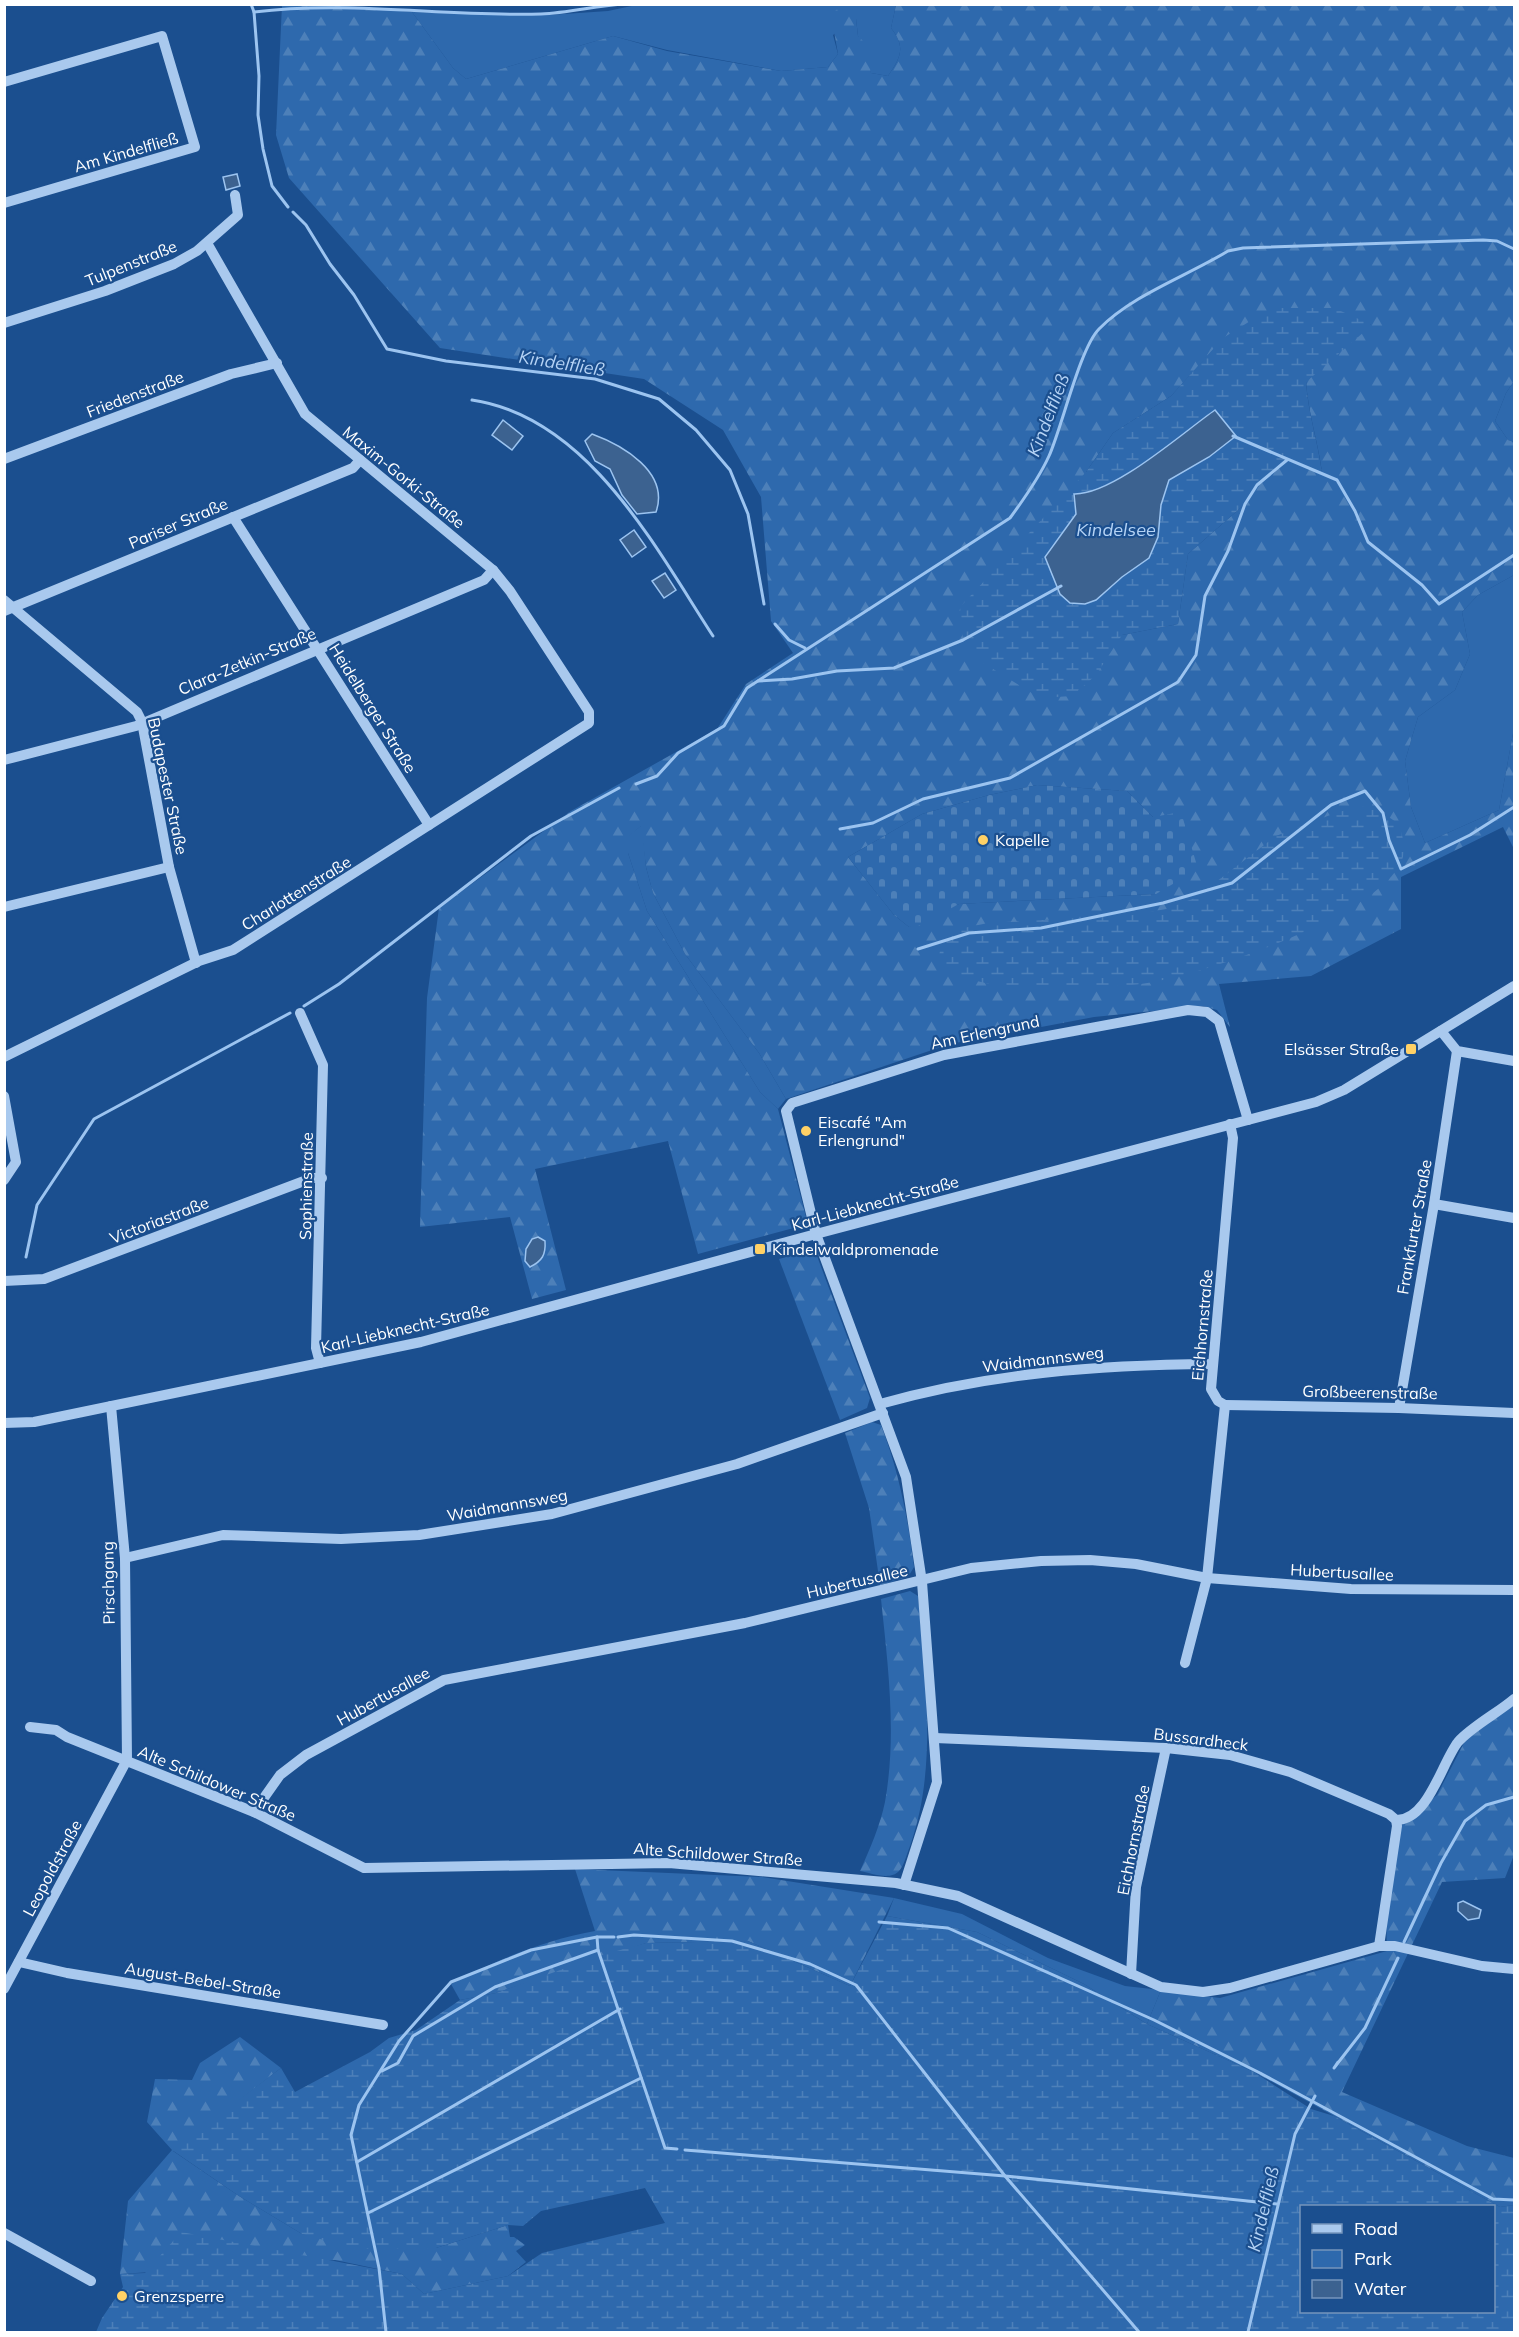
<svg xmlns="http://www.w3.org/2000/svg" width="1519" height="2337" viewBox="0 0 1519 2337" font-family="Mulish,sans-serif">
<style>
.green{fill:#2e69ad}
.forest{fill:url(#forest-firs);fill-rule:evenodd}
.wetland{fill:url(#wetland-marsh);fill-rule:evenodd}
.cemetery{fill:url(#cemetery-stones)}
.water{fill:#3c6290;stroke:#9cc4f0;stroke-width:1.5}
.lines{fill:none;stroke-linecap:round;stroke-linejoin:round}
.stream{stroke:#9cc4f0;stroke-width:3}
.minor{stroke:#a9c9ee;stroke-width:10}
.poi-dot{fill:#ffd166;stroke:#1b4f8f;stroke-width:2}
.labels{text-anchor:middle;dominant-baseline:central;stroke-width:4.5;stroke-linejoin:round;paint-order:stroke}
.street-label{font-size:16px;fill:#fff;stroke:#1b4f8f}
.poi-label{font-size:16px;fill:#fff;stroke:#1b4f8f;text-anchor:start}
.water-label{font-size:18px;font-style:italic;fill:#b5d3f5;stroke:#1b4f8f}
</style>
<defs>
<pattern id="forest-firs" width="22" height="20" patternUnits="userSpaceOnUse" patternTransform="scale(1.5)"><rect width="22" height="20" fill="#2e69ad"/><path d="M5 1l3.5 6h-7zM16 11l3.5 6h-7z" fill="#4d80b9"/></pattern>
<pattern id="wetland-marsh" width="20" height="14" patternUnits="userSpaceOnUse" patternTransform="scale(1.5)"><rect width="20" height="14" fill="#2e69ad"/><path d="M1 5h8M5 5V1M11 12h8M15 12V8" fill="none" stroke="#4d80b9"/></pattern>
<pattern id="cemetery-stones" width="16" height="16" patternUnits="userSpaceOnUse" patternTransform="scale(1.5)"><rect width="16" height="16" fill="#2e69ad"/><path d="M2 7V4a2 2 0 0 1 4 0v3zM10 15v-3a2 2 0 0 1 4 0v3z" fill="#4d80b9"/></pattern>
</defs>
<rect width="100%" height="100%" fill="#1b4f8f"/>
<g class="green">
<path d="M641,4l255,1 -5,23c15,19 10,29 -3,48l-17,-3 -13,-37 -2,-17 -23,16 5,19 -10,13 -47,4 -114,-21 -54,-14 -147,43 -13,-11 -41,-56 137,3 59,-4z"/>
<path d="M1514,381v61l-6,-2 -13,-19 11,-28z"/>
<path d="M1514,575v153l-15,82 -74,33 -14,-36 -6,-46 13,-44 37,-27 15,-36 -8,-42 16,-17z"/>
<path d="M642,825l4,42 7,26 32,61 74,99 27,46 -8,10 -18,-17 -113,-181 -19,-58v-17z"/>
<path d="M894,1898l68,16 86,44 77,28 36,4 -14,34 -63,-40 -107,-52 -90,-16z"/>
</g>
<g class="forest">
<path d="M282,5h54l76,7 41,56 13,11 147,-43 54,15 114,20 47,-4 10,-13 -7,-40 8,-6 11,1 6,10 2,17 9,9 4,28 17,3c13,-19 18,-29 3,-48l5,-23h618v376l-8,12 -11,28 13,19 6,2v133l-36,20 -16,17 8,42 -15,36 -37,27 -13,44 6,46 14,36 74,-33 15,-82v121l-11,-22 -102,50v52l-90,47 -92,8 11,43 -13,-17 -14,-4 -109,11 -144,27 -164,55 -27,-46 -74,-99 -32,-61 -7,-26 -5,-41 -13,11v16l19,58 113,181 18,17 28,108 -5,9 -103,28 -30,-113 -133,28 31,121 -34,9 -22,-82 -90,10 7,-229 12,-90 132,-97 146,-82 29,-45 47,-31 -22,-32 -10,-124 -38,-67 -79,-51 -204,-31 -151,-170 -13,-43zM1371,324l-65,57c2,32 12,60 16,91l-35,-12 -30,25 -12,19 -57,50 -10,70 -56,11 -36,-163 27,-39 58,-37 53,-58zM1037,785l90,6 26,26 3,77 -197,10 -50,23 -15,-12 -46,-58 74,-43 67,-19z"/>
<path d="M808,1251l9,5 53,142 -3,10 -27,12 -61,-161z"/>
<path d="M872,1422l9,3c18,47 27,93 33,142l-6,10 -28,8 -11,-77 -24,-75z"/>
<path d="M910,1591l8,5c7,82 20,171 -8,250 -3,7 -6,20 -11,25 -9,10 -28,2 -39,0 10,-22 20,-45 25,-69 12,-67 3,-136 -4,-203z"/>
<path d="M1514,1704v151l-9,23 -63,4 -100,210 125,54 47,12v47l-14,2 -246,-135 -107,-48 14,-34 59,8 167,-47 -1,-38 16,-88 35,-30 28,-54z"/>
<path d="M575,1869l187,8 132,21 -44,88 -102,-45 -102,2 -150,50 -36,7 -9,-16c46,-24 93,-44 144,-53z"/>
<path d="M240,2037l41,31 -108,83 66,45 63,38 134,14 72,-23 2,12h4l11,8 -9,6 10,11 -18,14 -84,18 -22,-20 -67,-14 -215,14 8,-73 44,-51 -25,-28 8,-43 37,1 8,-17z"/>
</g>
<g class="wetland">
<path d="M1271,308h63l38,17 -66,57c2,31 12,60 16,91l-35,-13 -30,25 -12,19 -57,50 -10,70 -56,11 -26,40 -24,21 -32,2 -63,-39 -14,-19 -3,-33 126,-135 27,-39 58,-37 52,-58zM1209,457l-40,23 -8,25 -3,32 -9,21 -27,19 -15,15 -47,2 -15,-37 16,-19 25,-44 35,-15 7,-6z"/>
<path d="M1371,805l28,19c2,8 6,19 5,27 -4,61 -219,131 -272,134 -38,3 -119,6 -155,-4 -11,-3 -22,-9 -34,-12l-4,-13 3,-15 17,-12 29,-6 146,-8 32,-6 29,-11 81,-62 62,-24z"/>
<path d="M887,1916l90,16 107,52 63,40 107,48 57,37 23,7 166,91 14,-2v127h-1418l6,-14 21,-31 -3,-13 25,-1 36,-41 221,42 22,20 84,-18 34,-23 123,-30 -20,-35 -104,23 -18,15 -15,-1 -72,23 -80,1 -54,-15 -63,-38 -67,-46 109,-82 14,24 75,-40 19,-14 27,-8 44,-30 36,-7 106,-38 44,-12 102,-2 102,45zM1302,2206h192v106h-192z"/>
</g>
<path class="cemetery" d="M1037,785l90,6 26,26 28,-5 17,57 -42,25 -197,10 -41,22 -9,1 -15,-12 -46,-58 74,-43 67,-19z"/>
<g class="water">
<path d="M237,174l3,12 -14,4 -3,-13z"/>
<path d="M1215,410l21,26 -27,21 -40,23 -8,25 -3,32 -9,21 -27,19 -26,23 -11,4 -15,-1 -10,-9 -15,-37 31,-43 -2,-20c39,1 108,-61 141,-84z"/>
<path d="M503,420l20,16 -11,14 -20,-15z"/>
<path d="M592,434c30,11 78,38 64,78l-19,2 -15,-19 -12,-26 -15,-8 -10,-20z"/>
<path d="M634,530l12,17 -14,10 -12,-17z"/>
<path d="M665,573l11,17 -12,8 -12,-17z"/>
<path d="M538,1237l7,4c1,14 -3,20 -15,26l-5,-6 1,-12 6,-10z"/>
<path d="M1463,1901l18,9 -2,8 -11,2 -10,-9v-8z"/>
</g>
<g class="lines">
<g class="stream">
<path d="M251,4l3,8 5,64 -1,39 5,34 9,37 16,21"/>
<path d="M254,12c95,-12 191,5 287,2 27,-1 54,-8 81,-10"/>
<path d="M293,212l13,13 24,39 24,31 33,54 59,12 149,18 64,20 37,31 34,40 18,44 16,90"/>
<path d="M472,400c116,17 183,147 241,236"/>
<path d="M1233,436l104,44 18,31 13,31 54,43 17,19 75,-49"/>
<path d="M775,624l14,16 16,8"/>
<path d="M758,681l34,-2 45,-8 57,-3 69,-28 98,-54"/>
<path d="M636,784l21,-8 21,-23 46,-27 23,-38 263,-170c14,-19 29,-40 39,-62 13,-29 31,-108 50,-127 33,-34 88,-53 129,-78l15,-3 240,-8 14,1 17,8"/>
<path d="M840,829l33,-6 50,-24 87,-21 168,-96 18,-27 9,-59 23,-45 17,-47 12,-19 30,-25"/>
<path d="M918,949l51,-16 72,-5 122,-25 69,-20 99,-78 34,-14 18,22 6,27 12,29 69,-34 44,-28"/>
<path d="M304,1006l35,-22 192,-148 88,-48"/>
<path d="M26,1257l11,-52 57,-86 196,-106"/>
<path d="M879,1922l69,6 206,92 106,53 233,126 21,1"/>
<path d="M597,1937l1,13 67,198 12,1"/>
<path d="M618,1937l16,-2 98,6 78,23 46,21 149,191 134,156"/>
<path d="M1404,1942l37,-79 24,-42 21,-16 28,-8"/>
<path d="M1338,2062l-4,6 31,-40 33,-70"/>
<path d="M382,2071l16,-8 15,-27 82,-49 103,-37"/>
<path d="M685,2150l320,26 272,28"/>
<path d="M357,2162l263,-153"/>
<path d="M368,2213l273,-135"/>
<path d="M386,2332l-7,-64 -28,-133 8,-30 40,-64 52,-59 80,-32 66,-13h17"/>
<path d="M1248,2332l47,-198 20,-38"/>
</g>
<g class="minor">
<path d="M4,82l158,-46 33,111 -191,56"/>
<path d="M4,323l101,-32 69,-27 23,-13 41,-36 -3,-20"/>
<path d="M4,459l227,-85 46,-11"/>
<path d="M233,517l196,308"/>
<path d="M4,600l133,112 5,10 27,145 27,96"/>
<path d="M4,611l349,-143 7,-8"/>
<path d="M4,760l132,-34 348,-146 9,-10"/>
<path d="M4,907l165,-40"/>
<path d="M300,1013l23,52 -7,283 4,15"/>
<path d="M1441,1031l16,20 57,10"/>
<path d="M4,1057l195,-96 34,-11 356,-227v-11l-79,-121 -17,-21 -188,-156 -98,-171"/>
<path d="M4,1096l12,66 -12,18"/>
<path d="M1434,1204l80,14"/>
<path d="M4,1281l40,-2 268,-101h10"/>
<path d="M880,1404c109,-31 219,-39 332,-40"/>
<path d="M1225,1405l174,3 115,5"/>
<path d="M1399,1408l35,-204 23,-153"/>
<path d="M4,1423l30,-1 387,-80 395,-108 500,-132 28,-12 170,-104"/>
<path d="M125,1558l98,-23 118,4 78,-4 133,-21 185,-50 146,-51"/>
<path d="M1185,1663l22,-85 18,-173 -7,-4 -7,-12 22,-251 -3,-14"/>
<path d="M30,1727l26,3 11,7 187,75 110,56 305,-5 227,20 62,13 203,91 42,5 27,-4 149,-42h16l87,20 32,3"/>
<path d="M935,1738l231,10 64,7 60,17 99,42 7,6 1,6 -18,120"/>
<path d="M254,1812l26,-37 26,-20 138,-75 301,-57 226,-55 70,-7 49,-1 46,4 71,14 144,11 163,1"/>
<path d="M1396,1820c32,1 46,-58 62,-78 13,-15 41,-30 56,-43"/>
<path d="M904,1885l33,-103 -15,-200 -16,-105 -90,-243 -30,-123 6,-8 152,-48 244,-45 19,2 12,9 29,99"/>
<path d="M19,1962l48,11 316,52"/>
<path d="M1131,1974l5,-87 30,-139"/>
<path d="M4,1989l123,-229 -2,-202 -14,-152"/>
<path d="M4,2233l87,48"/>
</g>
</g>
<g class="poi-dot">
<circle cx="983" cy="840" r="6"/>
<rect x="1405" y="1043" width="12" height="12" rx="3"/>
<circle cx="806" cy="1131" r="6"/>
<rect x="754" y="1243" width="12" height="12" rx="3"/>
<circle cx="122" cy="2296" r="6"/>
</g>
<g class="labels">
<g class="street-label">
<text transform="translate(126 152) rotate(-16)">Am Kindelfließ</text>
<text transform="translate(131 263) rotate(-22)">Tulpenstraße</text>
<text transform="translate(135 394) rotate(-21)">Friedenstraße</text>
<text transform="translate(404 477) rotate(39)">Maxim-Gorki-Straße</text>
<text transform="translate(178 523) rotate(-23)">Pariser Straße</text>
<text transform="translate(247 661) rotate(-23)">Clara-Zetkin-Straße</text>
<text transform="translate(373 708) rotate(58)">Heidelberger Straße</text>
<text transform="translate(168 786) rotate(78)">Budapester Straße</text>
<text transform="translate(296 893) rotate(-32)">Charlottenstraße</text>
<text transform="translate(985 1032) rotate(-12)">Am Erlengrund</text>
<text transform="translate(306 1186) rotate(-89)">Sophienstraße</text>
<text transform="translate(875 1203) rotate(-15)">Karl-Liebknecht-Straße</text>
<text transform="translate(159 1220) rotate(-21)">Victoriastraße</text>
<text transform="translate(1414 1227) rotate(-80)">Frankfurter Straße</text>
<text transform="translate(1202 1325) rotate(-85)">Eichhornstraße</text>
<text transform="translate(405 1328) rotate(-13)">Karl-Liebknecht-Straße</text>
<text transform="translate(1043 1359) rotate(-7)">Waidmannsweg</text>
<text transform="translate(1370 1392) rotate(1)">Großbeerenstraße</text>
<text transform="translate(507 1505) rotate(-10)">Waidmannsweg</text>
<text transform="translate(1342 1572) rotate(3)">Hubertusallee</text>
<text transform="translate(857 1581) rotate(-13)">Hubertusallee</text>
<text transform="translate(108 1583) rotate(-91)">Pirschgang</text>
<text transform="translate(383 1696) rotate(-29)">Hubertusallee</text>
<text transform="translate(1201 1739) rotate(7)">Bussardheck</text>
<text transform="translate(217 1783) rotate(23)">Alte Schildower Straße</text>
<text transform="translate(1133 1840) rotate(-79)">Eichhornstraße</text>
<text transform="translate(718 1854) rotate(4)">Alte Schildower Straße</text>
<text transform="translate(52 1868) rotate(-62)">Leopoldstraße</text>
<text transform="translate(203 1980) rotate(9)">August-Bebel-Straße</text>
</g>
<g class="poi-label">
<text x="995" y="840">Kapelle</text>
<text x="1399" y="1049" text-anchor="end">Elsässer Straße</text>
<text x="818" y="1122">Eiscafé "Am<tspan x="818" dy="18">Erlengrund"</tspan></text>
<text x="772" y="1249">Kindelwaldpromenade</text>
<text x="134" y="2296">Grenzsperre</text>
</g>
<g class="water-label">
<text transform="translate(562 363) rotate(9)">Kindelfließ</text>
<text transform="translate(1048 415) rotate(-69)">Kindelfließ</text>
<text x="1116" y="529">Kindelsee</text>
<text transform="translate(1263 2209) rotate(-77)">Kindelfließ</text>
</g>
</g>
<rect width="1519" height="2337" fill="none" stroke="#ffffff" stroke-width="12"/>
<rect x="1300" y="2205" width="195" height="108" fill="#1b4f8f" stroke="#7695bc" stroke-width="1.5"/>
<rect x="1312" y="2224" width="30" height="9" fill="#a9c9ee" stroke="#7695bc" stroke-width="1.5"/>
<text x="1354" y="2235" font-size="18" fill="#ffffff">Road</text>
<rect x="1312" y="2250" width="30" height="18" fill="#2e69ad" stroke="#7695bc" stroke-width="1.5"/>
<text x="1354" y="2265" font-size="18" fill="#ffffff">Park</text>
<rect x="1312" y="2280" width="30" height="18" fill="#3c6290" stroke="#7695bc" stroke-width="1.5"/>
<text x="1354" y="2295" font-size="18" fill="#ffffff">Water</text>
</svg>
